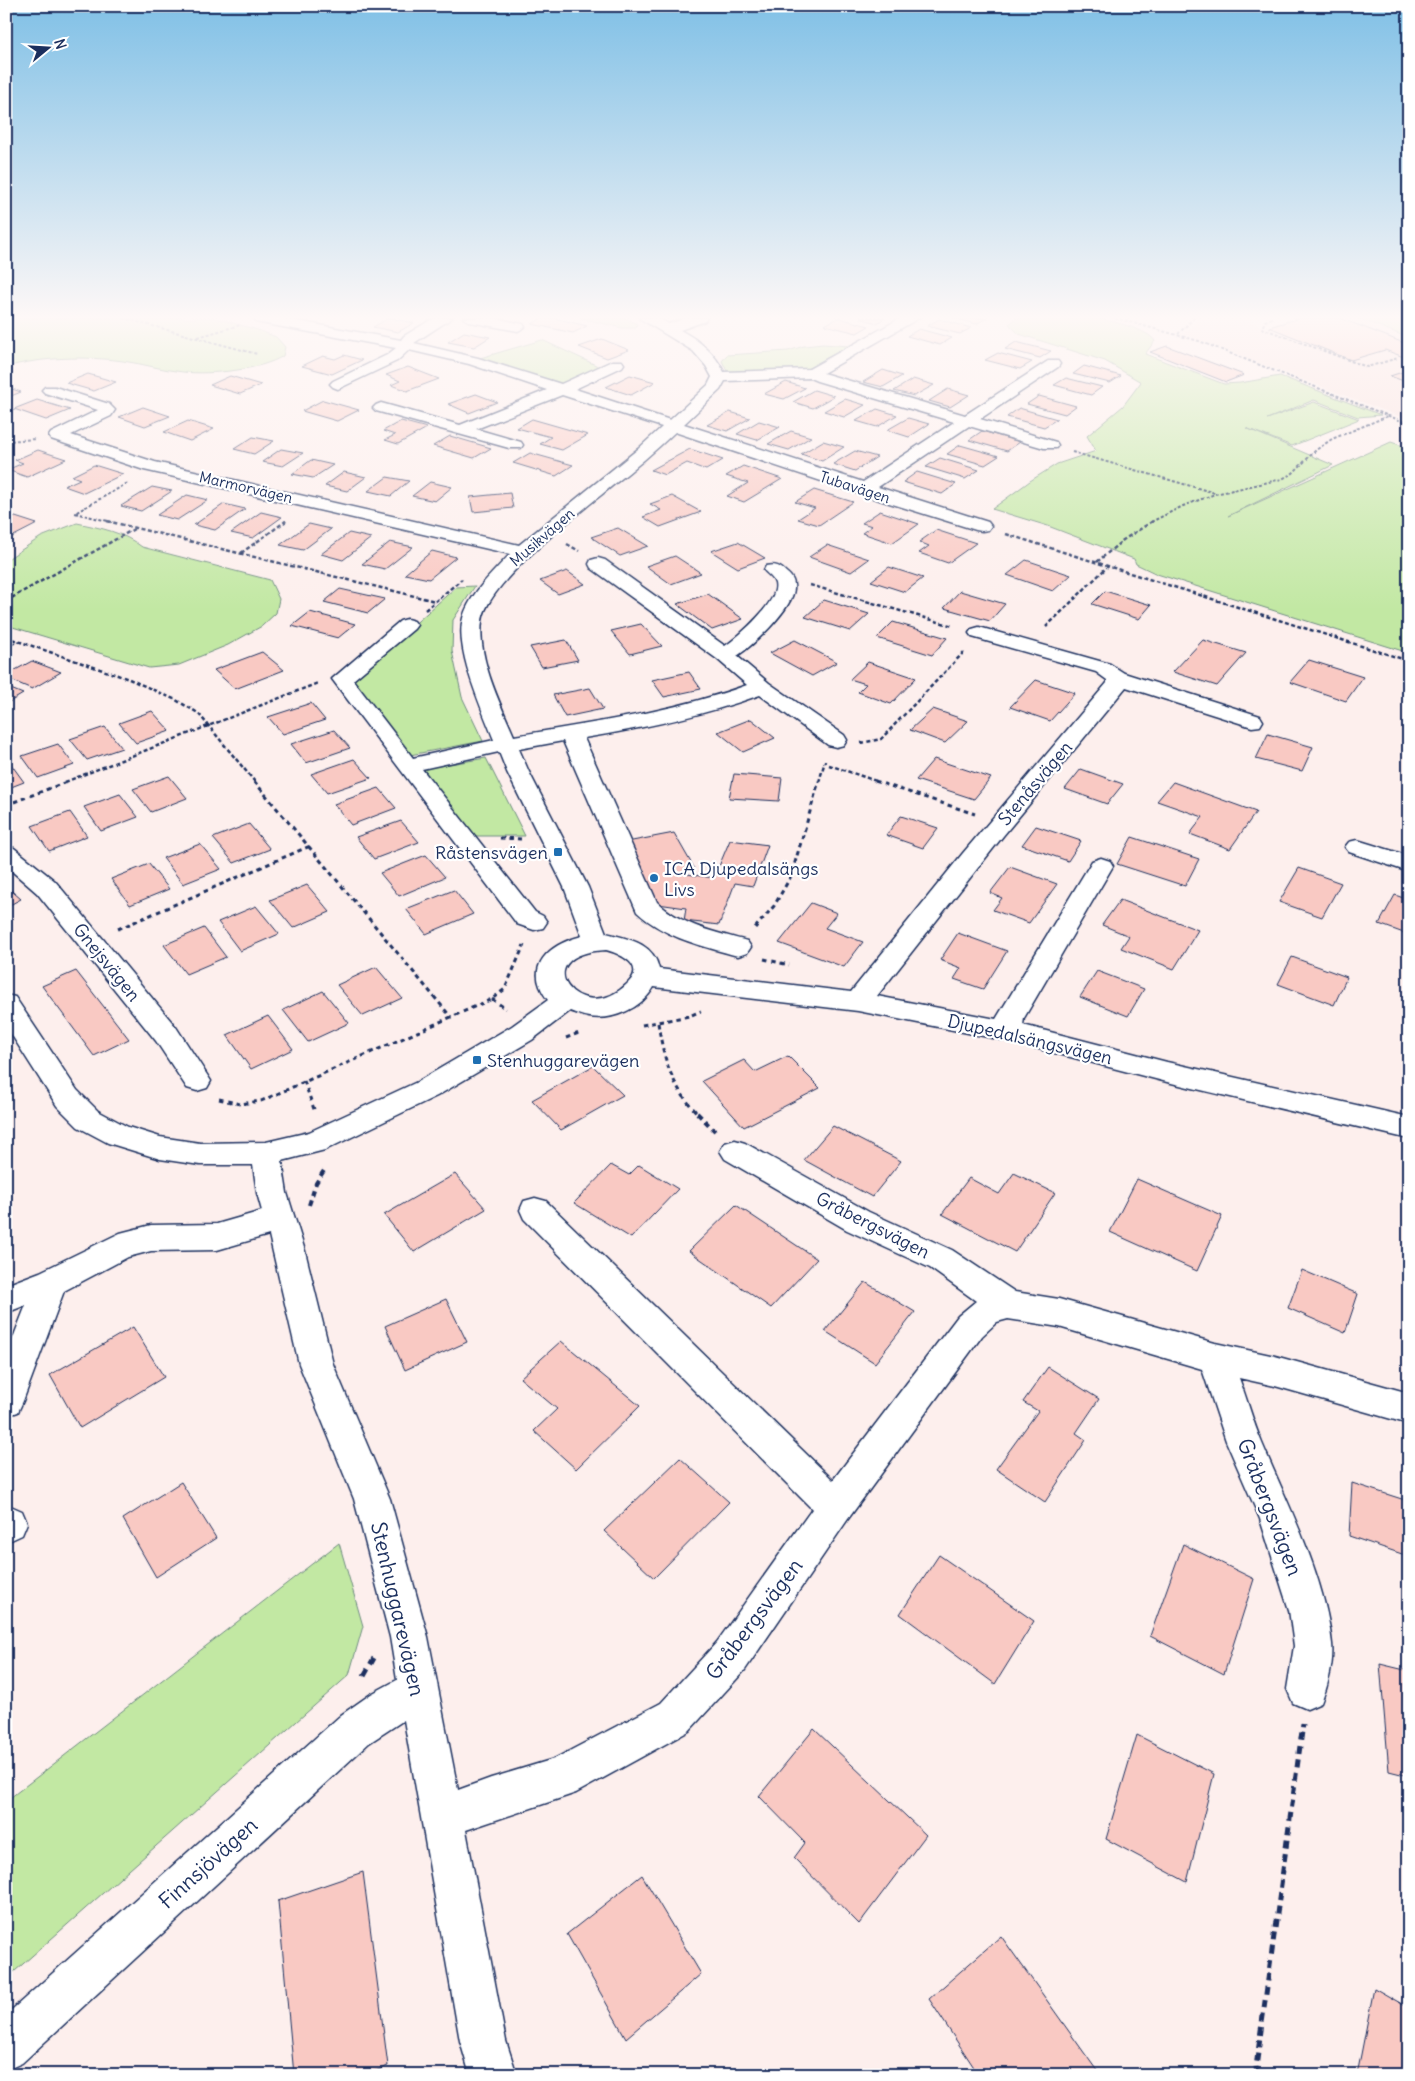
<svg xmlns="http://www.w3.org/2000/svg" width="1415" height="2081" viewBox="0 0 1415 2081" font-family="Delius,sans-serif">
<style>
.built{fill:#f8e0dd}
.green{fill:#c2e8a3;stroke:#6e8c80}
.building{fill:#f9c9c3;stroke:#1b2f5e}
.lines{fill:none;stroke-linecap:round;stroke-linejoin:round}
.minor-casing{stroke:#1b2f5e;stroke-width:3}
.path-far4{stroke:#1b2f5e;stroke-width:2;stroke-dasharray:3 2;stroke-linecap:butt}
.path-far3{stroke:#1b2f5e;stroke-width:2.5;stroke-dasharray:4 2.5;stroke-linecap:butt}
.path-far2{stroke:#1b2f5e;stroke-width:3;stroke-dasharray:4.5 4;stroke-linecap:butt}
.path-far1{stroke:#1b2f5e;stroke-width:4;stroke-dasharray:6 4.5;stroke-linecap:butt}
.path{stroke:#1b2f5e;stroke-width:5;stroke-dasharray:8 5.5;stroke-linecap:butt}
.minor{fill:#fff;fill-rule:evenodd}
.poi-dot{fill:#1f6fb2;stroke:#fff;stroke-width:2}
.labels{text-anchor:middle;dominant-baseline:central;stroke-width:4.5;stroke-linejoin:round;paint-order:stroke}
.far-street-label{font-size:15px;fill:#1b2f5e;stroke:#fff}
.street-label{font-size:18px;fill:#1b2f5e;stroke:#fff}
.poi-label{font-size:18px;fill:#1b2f5e;stroke:#fff;text-anchor:start}
.near-street-label{font-size:21px;fill:#1b2f5e;stroke:#fff}
</style>
<rect width="100%" height="100%" fill="#fdefed"/>
<filter id="ink" filterUnits="userSpaceOnUse"><feTurbulence type="fractalNoise" baseFrequency=".02" numOctaves="2"/><feDisplacementMap in="SourceGraphic" scale="10" xChannelSelector="R" yChannelSelector="G"/><feConvolveMatrix kernelMatrix="1 2 1 2 8 2 1 2 1" color-interpolation-filters="sRGB"/></filter>
<g filter="url(#ink)">
<path class="built" d="M1201,318h41l21,9 31,-9h64l51,20v82l-226,-86z"/>
<g class="green">
<path d="M6,318h209l43,12 18,7 9,10 -2,9c-22,14 -73,19 -100,16 -20,-2 -39,-8 -60,-11 -37,-5 -81,-4 -117,6z"/>
<path d="M581,318h45l11,6 -1,4h-14z"/>
<path d="M1016,318c26,0 53,-2 78,0 14,2 54,11 61,23l-10,13 79,30 16,-1 40,-7 101,39 -23,2 -44,-17 -47,19 47,-17 45,17 -67,27 -46,-18 87,37 -105,51 163,-74 18,6v205l-252,-79 -21,-10 -2,-5 -86,-33 -56,-17 38,-28 27,-17 39,-13 -9,-15 36,-30 18,-24 -36,-21 -86,-27 -10,-10z"/>
<path d="M1358,318h51v20z"/>
<path d="M542,340l58,27 -39,19 -81,-28z"/>
<path d="M823,344l26,2 -46,25 -67,1 -9,-1 -5,-10 5,-6 61,-4 16,-5z"/>
<path d="M77,523c24,5 46,9 65,24l128,33 9,19 -3,14 -14,13 -34,19 -49,20 -30,3 -143,-43v-65l35,-23z"/>
<path d="M475,586l-22,34 -1,31 10,46 21,44 -73,14 -58,-75 104,-93z"/>
<path d="M486,758l39,78h-54l-51,-67z"/>
<path d="M339,1543l24,83 -14,49 -343,304v-178z"/>
</g>
<g class="building">
<path d="M389,318h1l24,5 -16,9 -25,-5z"/>
<path d="M542,318h12l33,8 -14,7 -41,-9z"/>
<path d="M837,318h2l30,8 -12,7 -32,-8z"/>
<path d="M860,318h25l-8,5z"/>
<path d="M953,318h34l-11,6z"/>
<path d="M1300,318h40l69,27v14l-24,-9 -34,10 -82,-33z"/>
<path d="M939,319l32,9 -11,6 -33,-8z"/>
<path d="M919,329l33,9 -12,7 -33,-9z"/>
<path d="M464,332l26,5 -16,10 -26,-5z"/>
<path d="M602,339l27,11 -22,8 -28,-11z"/>
<path d="M1016,342l35,9 -11,7 -35,-9z"/>
<path d="M1167,346l77,29 -18,7 -76,-30z"/>
<path d="M998,353l34,9 -12,7 -35,-9z"/>
<path d="M344,355l18,5 -30,14 -30,-8 21,-10 12,3z"/>
<path d="M1084,366l37,10 -11,7 -37,-9z"/>
<path d="M408,367l31,12 -32,12 -16,-6 9,-4 -14,-6z"/>
<path d="M883,370l19,6 -19,11 -20,-5z"/>
<path d="M1409,370v13l-19,-7z"/>
<path d="M88,374l28,8 -22,9 -28,-8z"/>
<path d="M630,375l25,7 -24,13 -25,-8z"/>
<path d="M230,376l31,9 -21,9 -30,-9z"/>
<path d="M1066,378l36,9 -11,8 -37,-10z"/>
<path d="M913,379l21,6 -20,11 -20,-5z"/>
<path d="M786,382l19,6 -21,11 -20,-5z"/>
<path d="M6,387l15,5 -15,6z"/>
<path d="M948,389l21,6 -19,12 -21,-6z"/>
<path d="M814,390l20,6 -21,12 -20,-6z"/>
<path d="M476,394l21,8 -28,11 -21,-9z"/>
<path d="M1039,396l37,10 -11,8 -38,-10z"/>
<path d="M845,399l20,6 -21,12 -20,-6z"/>
<path d="M37,400l33,10 -24,10 -32,-11z"/>
<path d="M323,400l36,10 -22,11 -35,-10z"/>
<path d="M143,407l27,9 -25,10 -26,-9z"/>
<path d="M1019,408l38,11 -13,8 -37,-10z"/>
<path d="M877,409l20,6 -20,12 -21,-6z"/>
<path d="M730,412l20,6 -23,13 -20,-6z"/>
<path d="M908,418l21,6 -20,13 -22,-7z"/>
<path d="M532,419l56,16 -26,15 -22,-6 11,-7 -34,-9z"/>
<path d="M188,421l26,8 -24,12 -26,-9z"/>
<path d="M401,421l26,7 -29,16 -13,-4 10,-5 -12,-4z"/>
<path d="M759,421l21,6 -23,13 -20,-6z"/>
<path d="M791,431l20,6 -22,13 -21,-6z"/>
<path d="M982,431l38,11 -13,9 -38,-11z"/>
<path d="M450,436l41,12 -17,10 -41,-12z"/>
<path d="M253,437l21,4 -20,13 -20,-5z"/>
<path d="M823,441l21,6 -22,14 -21,-7z"/>
<path d="M960,445l39,11 -14,9 -38,-11z"/>
<path d="M281,449l22,4 -20,13 -21,-4z"/>
<path d="M690,449l33,11 -17,10 -19,-7 -22,12 -14,-5z"/>
<path d="M38,450l28,9 -39,18 -20,-7 16,-7 -8,-3z"/>
<path d="M855,451l22,6 -22,14 -22,-7z"/>
<path d="M530,453l43,12 -17,11 -43,-13z"/>
<path d="M940,458l39,12 -14,9 -39,-12z"/>
<path d="M311,460l22,5 -20,13 -21,-4z"/>
<path d="M94,465l29,9 -39,19 -20,-7 16,-7 -8,-3z"/>
<path d="M743,466l39,13 -38,23 -17,-6 21,-13 -22,-7z"/>
<path d="M344,472l22,5 -19,14 -22,-5z"/>
<path d="M917,472l39,12 -14,10 -39,-12z"/>
<path d="M387,477l22,4 -18,15 -23,-5z"/>
<path d="M430,482l22,5 -17,14 -23,-5z"/>
<path d="M152,487l20,4 -31,20 -20,-5z"/>
<path d="M814,490l39,12 -34,23 -21,-6 17,-11 -20,-6z"/>
<path d="M510,493l3,15 -40,4 -3,-15z"/>
<path d="M187,495l21,5 -31,20 -20,-5z"/>
<path d="M672,496l29,16 -41,15 -17,-10 18,-7 -11,-6z"/>
<path d="M224,504l21,5 -30,21 -21,-5z"/>
<path d="M880,511l39,13 -27,19 -30,-10 10,-7 -10,-3z"/>
<path d="M261,512l21,5 -29,21 -22,-5z"/>
<path d="M6,514l31,10 -31,16z"/>
<path d="M309,524l22,5 -28,21 -23,-5z"/>
<path d="M618,528l30,18 -28,10 -29,-19z"/>
<path d="M936,530l40,13 -28,20 -29,-10 10,-7 -10,-4z"/>
<path d="M349,533l22,5 -28,22 -22,-6z"/>
<path d="M390,542l23,5 -28,22 -23,-5z"/>
<path d="M738,542l27,16 -27,10 -27,-17z"/>
<path d="M827,545l42,14 -18,13 -42,-15z"/>
<path d="M432,551l24,6 -27,22 -24,-5z"/>
<path d="M675,556l26,17 -30,11 -25,-18z"/>
<path d="M1026,560l45,15 -18,16 -46,-16z"/>
<path d="M889,567l34,11 -18,14 -34,-11z"/>
<path d="M567,571l18,13 -27,10 -18,-13z"/>
<path d="M340,589l45,10 -17,14 -44,-11z"/>
<path d="M960,591l45,13 -15,17 -46,-13z"/>
<path d="M1105,591l46,14 -12,14 -47,-15z"/>
<path d="M708,594l35,25 -31,11 -35,-26z"/>
<path d="M824,600l45,14 -19,17 -45,-14z"/>
<path d="M310,612l45,12 -17,14 -46,-12z"/>
<path d="M893,622l54,16 -15,17 -55,-17z"/>
<path d="M641,624l21,22 -32,8 -19,-23z"/>
<path d="M566,640l12,20 -36,7 -12,-20z"/>
<path d="M795,640l42,22 -25,14 -42,-23z"/>
<path d="M1203,640l43,13 -29,33 -44,-14z"/>
<path d="M262,652l22,18 -49,19 -21,-19z"/>
<path d="M1309,660l54,17 -17,24 -56,-19z"/>
<path d="M32,661l29,11 -29,17 -26,-11v-3z"/>
<path d="M868,662l48,16 -25,26 -33,-12 8,-8 -16,-5z"/>
<path d="M689,672l12,17 -37,8 -12,-17z"/>
<path d="M1036,680l39,13 -25,28 -40,-14z"/>
<path d="M6,687l17,7 -17,10z"/>
<path d="M590,688l13,21 -38,8 -12,-22z"/>
<path d="M311,703l14,17 -42,14 -15,-17z"/>
<path d="M933,709l35,12 -23,22 -35,-13z"/>
<path d="M152,711l18,20 -34,12 -17,-20z"/>
<path d="M751,719l24,19 -32,14 -25,-20z"/>
<path d="M105,727l17,21 -35,12 -17,-21z"/>
<path d="M334,730l16,18 -44,15 -15,-19z"/>
<path d="M1268,734l45,13 -11,24 -46,-12z"/>
<path d="M58,744l16,21 -36,13 -16,-22z"/>
<path d="M354,759l17,19 -44,15 -16,-19z"/>
<path d="M934,759l57,19 -17,21 -58,-19z"/>
<path d="M8,760l16,22 -18,7v-28z"/>
<path d="M1081,769l42,15 -16,20 -42,-15z"/>
<path d="M734,774l48,4 -3,23 -50,-3z"/>
<path d="M169,776l18,22 -36,14 -18,-23z"/>
<path d="M1173,782l83,30 -26,37 -40,-15 13,-17 -46,-16z"/>
<path d="M379,788l17,20 -45,17 -17,-21z"/>
<path d="M120,794l18,23 -37,14 -17,-24z"/>
<path d="M70,812l17,24 -38,15 -17,-25z"/>
<path d="M901,816l37,12 -15,20 -37,-13z"/>
<path d="M401,821l18,21 -45,17 -18,-22z"/>
<path d="M249,824l21,25 -36,14 -21,-25z"/>
<path d="M1036,826l45,15 -13,20 -46,-16z"/>
<path d="M674,833l20,35 -8,1 1,5 27,4 16,-38 38,5 -15,41 -18,-3 -16,42 -35,-4 2,-13 -28,-4 -31,-62z"/>
<path d="M1132,837l67,22 -14,27 -68,-22z"/>
<path d="M200,844l21,25 -38,15 -20,-26z"/>
<path d="M426,855l19,22 -46,19 -19,-23z"/>
<path d="M149,864l20,25 -39,16 -19,-26z"/>
<path d="M1010,867l47,17 -28,39 -36,-13 9,-12 -12,-5z"/>
<path d="M1299,868l42,15 -19,34 -43,-15z"/>
<path d="M307,885l23,27 -37,16 -23,-28z"/>
<path d="M6,886l15,13 -15,8z"/>
<path d="M454,890l19,24 -47,20 -20,-25z"/>
<path d="M1395,895l14,5v35l-30,-11z"/>
<path d="M1120,900l78,30 -24,39 -53,-21 8,-12 -27,-11z"/>
<path d="M811,903l26,10 -12,15 38,14 -19,25 -65,-24z"/>
<path d="M256,906l23,28 -39,17 -22,-29z"/>
<path d="M204,928l22,29 -40,17 -22,-29z"/>
<path d="M958,933l49,18 -24,38 -29,-10 7,-11 -21,-8z"/>
<path d="M1292,957l55,20 -13,28 -56,-21z"/>
<path d="M376,967l26,31 -39,18 -26,-31z"/>
<path d="M76,971l53,68 -35,17 -52,-70z"/>
<path d="M1097,971l47,18 -16,27 -48,-19z"/>
<path d="M323,991l26,32 -41,19 -25,-32z"/>
<path d="M268,1016l25,33 -42,20 -24,-34z"/>
<path d="M788,1056l32,32 -76,39 -42,-46 42,-21 11,12z"/>
<path d="M593,1066l30,29 -62,35 -29,-30z"/>
<path d="M833,1126l68,35 -29,36 -68,-37z"/>
<path d="M611,1165l18,10 10,-10 39,24 -47,49 -57,-35z"/>
<path d="M1014,1173l41,20 -40,59 -73,-38 27,-36 30,16z"/>
<path d="M455,1174l31,35 -72,43 -30,-37z"/>
<path d="M1137,1179l85,37 -25,55 -87,-39z"/>
<path d="M736,1205l81,54 -46,49 -82,-57z"/>
<path d="M1302,1270l56,24 -13,39 -57,-25z"/>
<path d="M865,1282l50,30 -40,51 -50,-32z"/>
<path d="M446,1299l21,43 -62,28 -20,-44z"/>
<path d="M133,1327l31,50 -84,51 -30,-53z"/>
<path d="M561,1341l79,65 -64,63 -42,-38 23,-22 -37,-31z"/>
<path d="M1048,1367l51,32 -23,34 10,7 -41,62 -49,-33 42,-58 -15,-9z"/>
<path d="M680,1458l49,44 -75,76 -50,-47z"/>
<path d="M181,1482l35,56 -60,39 -33,-58z"/>
<path d="M1352,1483l56,18 -3,54 -56,-19z"/>
<path d="M1183,1544l71,35 -30,95 -74,-38z"/>
<path d="M939,1555l95,66 -39,63 -95,-70z"/>
<path d="M1380,1664l29,7v105l-20,-5z"/>
<path d="M814,1729l112,106 -67,89 -65,-66 11,-15 -46,-47z"/>
<path d="M1137,1735l77,39 -27,108 -81,-43z"/>
<path d="M363,1872l25,194 -23,9h-71l-16,-174z"/>
<path d="M642,1875l59,99 -75,64 -59,-104z"/>
<path d="M1001,1936l99,139h-121l-50,-76z"/>
<path d="M1374,1988l35,20v67h-52z"/>
</g>
<g class="lines">
<g class="minor-casing">
<g id="minor">
<path d="M255,318h26l120,22 3,-4 30,-18h18l-38,25 64,15 83,26 51,-23h10l2,3 -2,3 -47,22 95,31 38,-35 4,-8 -6,-11 -13,-15 -54,-33h19l11,6 17,-6h21l-2,3 -25,9c19,10 35,23 44,42l85,-3 92,-51h18l-96,55 142,42 83,-54h10l2,3 -2,3 -78,52 76,23 2,3 -2,3h-12l-75,-22 -91,61 110,35 3,4 -3,4 -6,1 -6,-1 -119,-37 -182,-61c-20,19 -41,37 -63,54 -31,26 -125,96 -130,135 -5,37 18,82 32,115 79,-13 158,-24 233,-51l-30,-26 -126,-91 -2,-4 2,-4 7,-2 7,2 120,86c12,-8 59,-48 49,-65 -2,-4 -7,-7 -10,-11l2,-4c10,-2 14,0 21,7 5,4 8,9 7,16 -2,20 -40,56 -57,67l32,27 75,52 3,5 -3,5 -8,2 -8,-2 -68,-50c-58,21 -116,33 -176,43l73,164c25,24 58,30 90,39l4,6 -4,6 -9,3c-36,-10 -73,-18 -101,-44l-74,-171 -44,8 10,23 59,115 18,46c23,6 48,10 53,36l192,23 112,-139 144,-170v-3l-11,-8 -124,-35 -3,-4 3,-4 7,-2 7,2 124,35 14,9 136,43 3,5 -3,5 -8,1 -126,-40 -123,149 -126,160 119,23 93,-153 3,-5 9,-3 9,3 3,5 -89,152 -1,7 144,37 242,55v22l-242,-57 -159,-41 -150,-30 -204,-24c-12,21 -41,34 -65,30 -7,-1 -13,-4 -19,-6l-38,29 -95,56 -112,54 -43,11 5,32 18,58 28,113 57,135 38,138 30,153 33,-12 63,-19 107,-56 56,-61 95,-133 -288,-290 -4,-9 4,-9 11,-3 11,3 287,279 125,-164 18,-15 -46,-33 -83,-38 -122,-71 -5,-8 5,-8 10,-3 10,3 124,69 83,38 63,42 44,7 156,44 60,13 134,37v31l-134,-38 -36,-8c8,21 14,44 23,65 26,62 63,133 70,201 2,18 -4,42 -11,59l-14,6 -14,-6 -6,-14 7,-43 -5,-36 -29,-91 -34,-78 -24,-72 -143,-42 -51,-8 -11,3 -15,14 -134,183 -103,151 -56,61 -113,62 -110,37 40,211 11,34h-47l-10,-34 -56,-321 -35,23 -347,320 -16,7v-55l335,-300 30,-21 26,-14 -7,-43 -36,-138 -55,-135 -30,-129 -52,15 -66,1 -23,6 -64,34 -41,110 -5,11 -12,4v-60l20,-51 -20,8v-28l34,-13 80,-39 31,-8 66,-1 45,-13 -5,-18 -4,-28h-53l-40,-6 -52,-16 -30,-16 -21,-21 -51,-80v-31l9,2 62,93 21,21 30,16 32,10 40,6 66,-1 43,-10 108,-50 95,-56 36,-26c-26,-34 2,-56 34,-64l-18,-49 -57,-115 -8,-20 -77,17 113,143 8,4 4,6 -4,6 -9,2 -17,-6 -185,-245 68,-58 7,-2 7,2 3,4 -3,4 -61,51 60,78 81,-18c-11,-29 -40,-91 -31,-122 7,-25 30,-45 47,-64l-366,-84 -93,-31 -2,-3 2,-3 47,-23 -53,-17 -3,-3 3,-3h10l54,17 6,6 -4,6 -40,19 84,27 364,83 119,-96 24,-22 -100,-32 -86,34 45,13 2,3 -2,3h-12l-133,-37 -3,-3 3,-3 5,-2 79,22 87,-35 -78,-26 -60,-14 -12,11 -59,28 -5,-2 -3,-3 3,-3 54,-26 9,-7 -135,-25 -5,-1zM810,378l7,3 137,41 -91,60 -179,-58 36,-34 5,-9zM606,950c15,4 41,16 21,34 -47,46 -104,-30 -21,-34z"/>
<path d="M463,318h31l29,6 2,3 -7,4 -48,-9z"/>
<path d="M1357,840l52,16v16l-60,-20 -4,-5 4,-5z"/>
<path d="M6,846l8,2 41,33 121,146 35,54 -4,7 -10,3 -10,-3 -31,-47 -119,-148 -31,-27z"/>
<path d="M6,1504l16,7 5,12 -5,12 -13,6 -3,-2z"/>
</g>
</g>
<g class="path-far4">
<path d="M123,318l134,36"/>
<path d="M1115,318l84,23 210,83"/>
<path d="M1272,318l-7,3 -3,7 105,39 31,-9"/>
<path d="M1178,334l16,-16"/>
<path d="M198,337l42,-12"/>
<path d="M6,441l30,-2"/>
<path d="M1072,452l143,41"/>
<path d="M112,522l-37,-9 53,-30"/>
<path d="M284,522l2,-1"/>
<path d="M1151,522l32,-16 32,-12 67,-15 11,-6 23,-23 16,-11 56,-23"/>
</g>
<g class="path-far3">
<path d="M107,521l328,80"/>
<path d="M1006,534l403,127"/>
<path d="M567,544l12,7"/>
<path d="M241,553l45,-32"/>
<path d="M1097,562l26,-22 30,-19"/>
<path d="M810,585l143,41"/>
<path d="M6,601l128,-72"/>
<path d="M425,610l37,-31"/>
<path d="M1046,627l62,-61"/>
<path d="M6,637l123,42 47,21 22,13 57,69"/>
<path d="M6,648l11,-7"/>
<path d="M861,743l20,-4 83,-87"/>
<path d="M829,765l50,17"/>
<path d="M65,782l253,-99"/>
<path d="M819,782l6,-21"/>
</g>
<g class="path-far2">
<path d="M254,781l197,236"/>
<path d="M875,781l100,33"/>
<path d="M6,805l63,-24"/>
<path d="M500,838l21,1"/>
<path d="M755,928l19,-22 17,-30 28,-95"/>
<path d="M118,929l192,-83"/>
<path d="M764,959l25,6"/>
<path d="M492,999l14,10"/>
<path d="M658,1023c6,38 13,62 40,91"/>
<path d="M642,1025l47,-9 12,-5"/>
<path d="M566,1038l13,-5"/>
<path d="M304,1081l11,31"/>
<path d="M219,1099l21,5 21,-3 231,-102 13,-10 19,-44"/>
</g>
<g class="path-far1">
<path d="M697,1113l18,18"/>
<path d="M309,1205l7,-22 9,-14"/>
</g>
<g class="path">
<path d="M364,1676l10,-18"/>
<path d="M1257,2075l-1,-8 47,-343"/>
</g>
<use href="#minor" class="minor"/>
</g>
</g>
<linearGradient id="sky" x2="0" y2="1"><stop stop-color="#80c0e6"/><stop offset="0.52" stop-color="#fef8f7"/><stop offset="1" stop-color="#fef8f7" stop-opacity="0"/></linearGradient>
<rect width="1415" height="610" fill="url(#sky)"/>
<g class="poi-dot">
<rect x="553" y="847" width="10" height="10" rx="2.5"/>
<circle cx="654" cy="878" r="5"/>
<rect x="472" y="1055" width="10" height="10" rx="2.5"/>
</g>
<g class="labels">
<g class="far-street-label">
<text transform="translate(246 487) rotate(13)">Marmorvägen</text>
<text transform="translate(855 487) rotate(18)">Tubavägen</text>
<text transform="translate(542 537) rotate(-41)">Musikvägen</text>
</g>
<g class="street-label">
<text transform="translate(1035 783) rotate(-50)">Stenåsvägen</text>
<text transform="translate(107 962) rotate(51)">Gnejsvägen</text>
<text transform="translate(1030 1039) rotate(13)">Djupedalsängsvägen</text>
<text transform="translate(873 1225) rotate(27)">Gråbergsvägen</text>
</g>
<g class="poi-label">
<text x="548" y="852" text-anchor="end">Råstensvägen</text>
<text x="664" y="868">ICA Djupedalsängs<tspan x="664" dy="21">Livs</tspan></text>
<text x="487" y="1060">Stenhuggarevägen</text>
</g>
<g class="near-street-label">
<text transform="translate(1270 1507) rotate(69)">Gråbergsvägen</text>
<text transform="translate(398 1609) rotate(77)">Stenhuggarevägen</text>
<text transform="translate(754 1619) rotate(-53)">Gråbergsvägen</text>
<text transform="translate(208 1863) rotate(-42)">Finnsjövägen</text>
</g>
</g>
<rect width="1415" height="2081" fill="none" stroke="#fff" stroke-width="25"/>
<rect x="12" y="12" width="1390" height="2056" fill="none" stroke="#1b2f5e" stroke-width="2" filter="url(#ink)"/>
<g transform="translate(48 48) rotate(72)" stroke="#ffffff" stroke-width="4" paint-order="stroke">
<path d="M0-4L9 19L0 12L-9 19Z" fill="#1b2f5e"/>
<text y="-8" font-size="14" font-weight="bold" text-anchor="middle" fill="#1b2f5e">N</text>
</g>
</svg>
